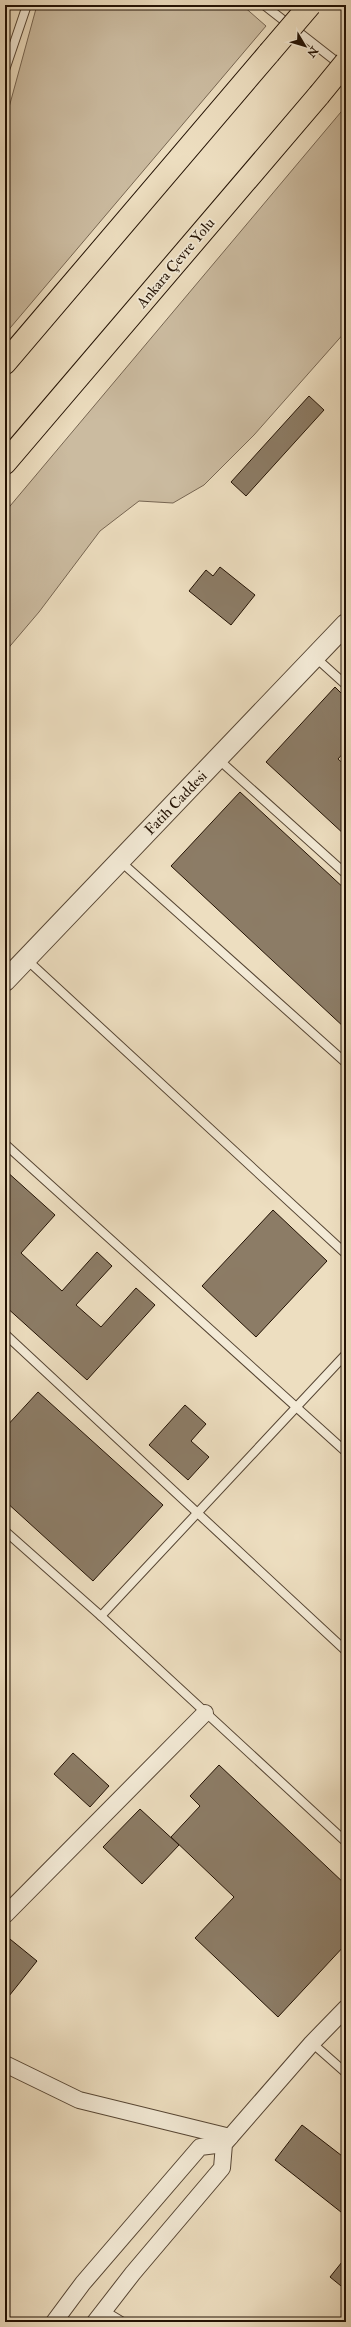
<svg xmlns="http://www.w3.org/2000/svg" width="351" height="2327" viewBox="0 0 351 2327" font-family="'IM FELL Double Pica',serif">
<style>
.green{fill:#cbbba0;stroke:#776652}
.building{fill:#8c7c66;stroke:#231204}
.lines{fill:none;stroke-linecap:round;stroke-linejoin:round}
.service-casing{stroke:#564533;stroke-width:10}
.minor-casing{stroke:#564533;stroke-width:18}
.tertiary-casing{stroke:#564533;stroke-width:22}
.motorway-casing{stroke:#231204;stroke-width:24}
.service{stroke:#f3ead6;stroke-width:8}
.minor{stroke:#f3ead6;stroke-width:16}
.tertiary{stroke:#f3ead6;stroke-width:20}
.motorway{stroke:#eddec0;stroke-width:22}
.motorway-bridge-casing{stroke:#231204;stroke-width:24;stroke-linecap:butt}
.motorway-bridge{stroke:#eddec0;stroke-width:22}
.labels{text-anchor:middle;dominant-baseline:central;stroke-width:3.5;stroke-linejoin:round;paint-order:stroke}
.street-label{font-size:15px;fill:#231204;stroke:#f3ead6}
</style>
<rect width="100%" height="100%" fill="#eddec0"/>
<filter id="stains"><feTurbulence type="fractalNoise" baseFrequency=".005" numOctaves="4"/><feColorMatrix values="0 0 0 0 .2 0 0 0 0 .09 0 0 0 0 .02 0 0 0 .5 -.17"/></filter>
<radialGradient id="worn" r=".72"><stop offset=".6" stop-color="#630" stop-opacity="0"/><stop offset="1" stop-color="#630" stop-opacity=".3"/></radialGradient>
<g class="green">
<path d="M37,5h205l24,21 -261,308v-212z"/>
<path d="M346,106v225l-92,104 -50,50 -31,18 -34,-2 -39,30 -61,81 -34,40v-140z"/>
</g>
<g class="building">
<path d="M309,396l15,14 -78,86 -15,-14z"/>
<path d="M220,567l35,28 -24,30 -42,-34 17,-21 7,6z"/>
<path d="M335,687l11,11v52l-8,9 8,7v70l-80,-74z"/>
<path d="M240,792l106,98v139l-175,-163z"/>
<path d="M5,1170l50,45 -34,38 41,38 35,-39 15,14 -36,39 25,22 35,-39 19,17 -68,75 -82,-74z"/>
<path d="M273,1210l54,51 -71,76 -54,-51z"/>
<path d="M38,1392l125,113 -70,76 -88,-80v-73z"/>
<path d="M185,1405l21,19 -15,17 18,16 -21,23 -39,-35z"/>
<path d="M73,1753l36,33 -19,21 -36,-33z"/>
<path d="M219,1765l127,120v59l-68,73 -83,-79 39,-41 -63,-60 29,-31 -10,-10z"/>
<path d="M140,1809l39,36 -37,39 -39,-37z"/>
<path d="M5,1935l32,26 -32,40z"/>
<path d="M302,2125l44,34v57l-71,-56z"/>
<path d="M346,2257v33l-16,-13z"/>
</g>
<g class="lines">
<g class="service-casing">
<g id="service">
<path d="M264,5l78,61"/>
<path d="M5,70l22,-65"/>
<path d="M315,657l31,28"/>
<path d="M218,759l128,115"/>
<path d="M120,861l226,202"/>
<path d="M26,959l320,295"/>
<path d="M5,1144l341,308"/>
<path d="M5,1334l341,317"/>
<path d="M5,1531l96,85 245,226"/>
<path d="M101,1616l245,-262"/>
<path d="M312,2043l34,30"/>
<path d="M103,2310l20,12"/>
</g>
</g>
<g class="minor-casing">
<g id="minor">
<path d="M5,1915l200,-202"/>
<path d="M5,2064l74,36 151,37"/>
<path d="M54,2322l29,-39 117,-136 24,-3"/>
<path d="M95,2322l38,-49 89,-105 2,-24 88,-101 34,-35"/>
</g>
</g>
<g class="tertiary-casing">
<path id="tertiary" d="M5,981l341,-357"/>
</g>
<g class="motorway-casing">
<g id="motorway">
<path d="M5,363l264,-310"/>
<path d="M5,463l314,-368"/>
</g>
</g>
<use href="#service" class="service"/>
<use href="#minor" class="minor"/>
<use href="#tertiary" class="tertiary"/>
<use href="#motorway" class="motorway"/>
<g class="motorway-bridge-casing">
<g id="motorway-bridge">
<path d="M269,53l41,-48"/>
<path d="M319,95l27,-33"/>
</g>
</g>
<use href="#motorway-bridge" class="motorway-bridge"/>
</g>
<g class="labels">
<g class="street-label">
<text transform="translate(176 263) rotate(-50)">Ankara Çevre Yolu</text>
<text transform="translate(176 803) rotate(-46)">Fatih Caddesi</text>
</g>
</g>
<rect width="351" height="2327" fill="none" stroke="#eddec0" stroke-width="20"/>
<rect x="6" y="6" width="339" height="2315" fill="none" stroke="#231204" stroke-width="2"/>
<rect x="10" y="10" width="331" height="2307" fill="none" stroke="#231204"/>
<g transform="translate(305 46) rotate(128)" stroke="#f3ead6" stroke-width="3" paint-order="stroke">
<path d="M0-3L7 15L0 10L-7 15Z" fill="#231204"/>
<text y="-6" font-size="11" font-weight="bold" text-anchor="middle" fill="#231204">N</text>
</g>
<rect width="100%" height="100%" filter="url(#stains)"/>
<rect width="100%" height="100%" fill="url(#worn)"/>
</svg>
